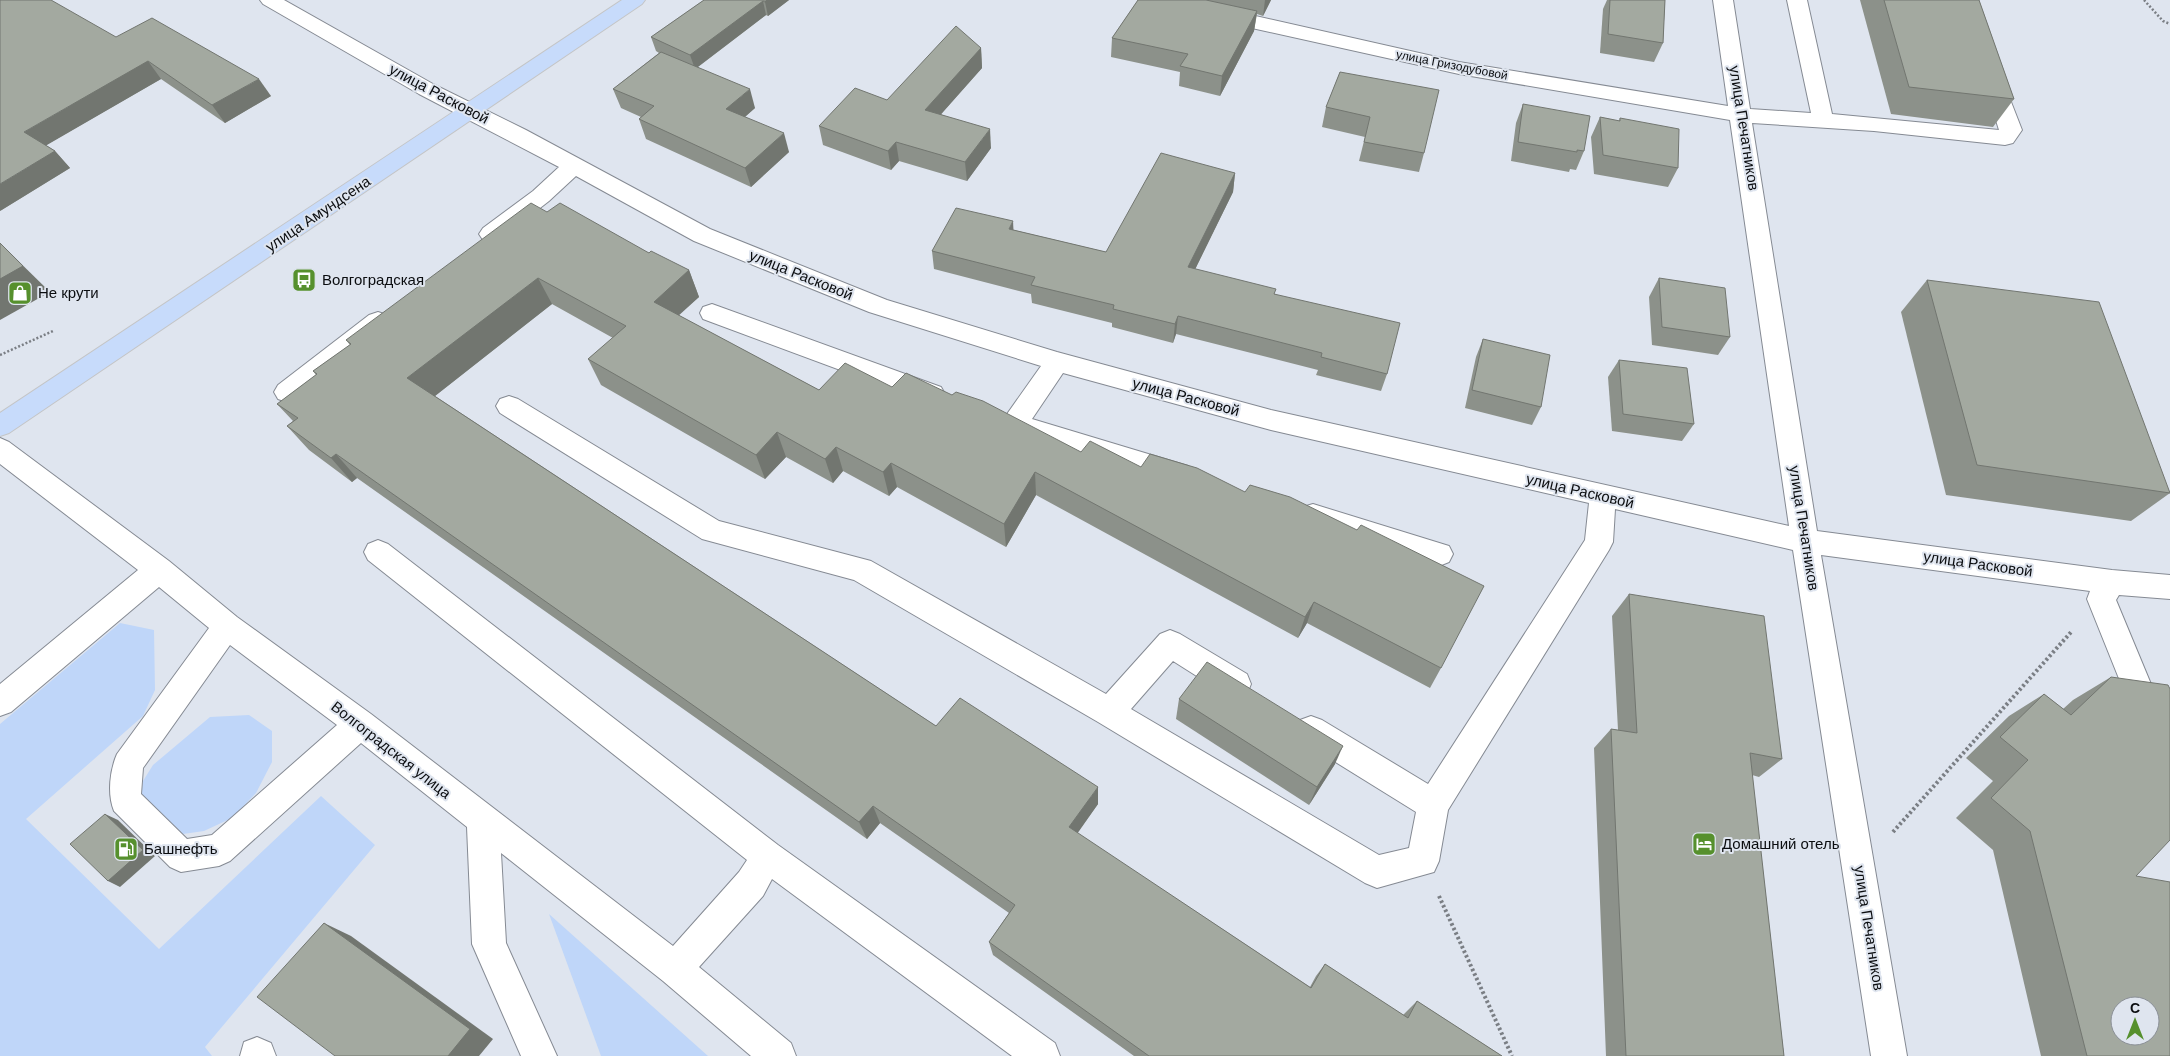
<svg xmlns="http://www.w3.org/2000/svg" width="2170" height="1056" viewBox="0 0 2170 1056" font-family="'DM Sans',sans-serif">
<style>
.green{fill:#bfd6f9}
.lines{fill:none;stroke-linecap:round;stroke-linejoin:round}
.minor-casing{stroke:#858a93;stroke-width:2}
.major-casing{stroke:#c4c5c6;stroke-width:2}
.path-far1{stroke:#7a7e84;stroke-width:2.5;stroke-dasharray:2 2;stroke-linecap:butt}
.path{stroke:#7a7e84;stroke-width:4;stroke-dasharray:2.5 2.5;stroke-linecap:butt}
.minor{fill:#fff;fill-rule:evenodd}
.major{fill:#c7dbfb;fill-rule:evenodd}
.wall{fill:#8c918a}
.shaded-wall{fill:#727670}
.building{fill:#a3a9a0;stroke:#727670;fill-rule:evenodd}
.labels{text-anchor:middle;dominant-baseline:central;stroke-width:4;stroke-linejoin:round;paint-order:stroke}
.far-street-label{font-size:12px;fill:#0b0d10;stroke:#dfe5ef}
.street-label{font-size:15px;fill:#0b0d10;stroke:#dfe5ef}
.poi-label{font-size:15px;fill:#0b0d10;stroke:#dfe5ef;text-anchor:start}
</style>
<rect width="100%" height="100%" fill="#dfe5ef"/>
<g class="green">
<path d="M120,623l34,7 1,60 -12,26 -117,103 133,130 162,-153 54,49 -170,202 7,9h-212v-332z"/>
<path d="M249,715l23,16v31l-16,31 -24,25 -28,13 -21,3 -42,-39 2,-14 10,-16 57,-48z"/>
<path d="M549,914l159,142h-107z"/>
</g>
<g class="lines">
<g class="minor-casing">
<g id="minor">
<path d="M260,0h24l149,84 93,46 184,99 177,71 170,52 214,58 518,116 -59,-406 -271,-46 -257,-57 -45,-13 -3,-4h31l274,62 269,44 -15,-106h20l17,109 61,4 -24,-113h20l25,114 167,16 -17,-54 3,-5 7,-2 7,2 23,59 -9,13 -8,2 -131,-14 -122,-8 65,408 295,39 58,5v24l-51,-4 -3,5 37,89 17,2v28l-27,-4 -11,-4 -45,-112 3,-8 -269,-36 86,501h-36l-78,-506 -178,-41 -2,33 -4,8 -161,260 -9,51 -5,11 -57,16 -12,-5 -267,-161 -244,-142 -152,-41 -202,-126 -4,-7 4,-7 9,-3 9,3 201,122 152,40 235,133 54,-60 10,-4 10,4 67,40 4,10 -4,10 -11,4 -11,-4 -52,-33 -42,48 248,146 30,-7 7,-36 -116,-72 -4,-10 4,-10 11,-4 11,4 106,64 157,-244 4,-37 -318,-73 -208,-57 -31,46 156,47 4,8 -4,8 -9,3 -166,-51 -9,-3 -4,-7 41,-58 -172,-54 -175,-71 -118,-65 -27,25 -50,39 -8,2 -8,-2 -4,-6 4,-6 50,-37 26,-24 -140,-73 -156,-90z"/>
<path d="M712,304l229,83 4,7 -4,7 -9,3 -229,-85 -3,-6 3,-6z"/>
<path d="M378,312l9,3 3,6 -3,6 -91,72 -9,3 -9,-3 -4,-7 4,-7 91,-70z"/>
<path d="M0,438l9,4 160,119 68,56 134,97 302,232 66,-74 8,-12 -379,-300 -4,-8 4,-8 10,-4 10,4 390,301 277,198 5,13h-48l-240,-177 -9,17 -64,71 92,76 5,13h-45l-88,-75 -162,-128 5,90 51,113h-36l-49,-112 -5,-117 -106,-84 -131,118 -11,5 -38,6 -11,-5 -56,-56c-7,-17 -4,-41 3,-57l92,-126 -50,-41 -148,125 -11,4v-32l138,-114 -138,-106zM230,645l107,80 -125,110 -25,4 -46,-45 2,-26z"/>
<path d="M1313,504l136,42 4,8 -4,8 -10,4 -136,-43 -4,-8 4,-8z"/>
<path d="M257,1037l14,6 5,13h-36l4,-14z"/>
</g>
</g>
<g class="major-casing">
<path id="major" d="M622,0h23l-3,4 -633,429 -9,3v-23z"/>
</g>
<g class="path-far1">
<path d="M2144,0l19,21 7,3"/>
<path d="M0,355l53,-24"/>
</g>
<g class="path">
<path d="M1893,832l179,-201"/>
<path d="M1439,896l73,160"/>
</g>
<use href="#minor" class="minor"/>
<use href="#major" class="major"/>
</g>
<g class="wall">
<path d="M704,0h85l-21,16 -2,-1 -68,52 57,41 -10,9 44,35 -38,35 -105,-48 -7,-20 2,-2 -20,-9 -8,-19 46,-36 -3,-2 -5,-14z"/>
<path d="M1138,0h133l-8,16 -6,-2 -3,17 -34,65 -41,-10 1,-14 -69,-15 1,-19z"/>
<path d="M1607,0h58l-2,43 -9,19 -54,-9 3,-44z"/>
<path d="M1860,0h119l35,99 -21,28 -102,-13z"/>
<path d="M116,37l155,59 -46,27 -64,-44 -115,66 9,6 15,17 -70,43z"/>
<path d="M981,48l1,20 -41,46 50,34 -24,33 -68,-20 -8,9 -68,-25 -4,-19 68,-26z"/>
<path d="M1340,72l84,81 -5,19 -60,-11 6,-24 -43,-10 4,-20z"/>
<path d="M1523,104l61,47 -8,19 -6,-1 -1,3 -58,-11 5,-38z"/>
<path d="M1600,117l19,4 1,-3 58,50 -10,19 -74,-13 -3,-37z"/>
<path d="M1235,173l-2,19 -38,77 80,25 112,80 -6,17 -65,-16 2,-5 -142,-36 -3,9 -61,-16v-4l-80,-20 -1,-9 -97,-25 -2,-18 82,-21 92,22z"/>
<path d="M547,212l102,41 40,17 10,27 -21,18 141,75 73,-3 14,-14 535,295 -11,20 -123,-65 -9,15 -262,-143 -30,52 -109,-60 -8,9 -46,-25 -10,12 -47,-26 -21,22 -164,-94 -13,-26 25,-21 -61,-34 -117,92 501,330 162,78 -21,29 233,154 6,-11 9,-12 78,51 14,-14 85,55h-368l-141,-101 -4,-13 20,-29 -129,-90 -13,16 -510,-361 -5,4 -43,-32 -22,-24 6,-5 -16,-17 39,-29 -3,-4 37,-26 -4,-5z"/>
<path d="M1659,278l71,59 -12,18 -66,-10 -3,-48z"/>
<path d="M1927,280l243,213 -39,28 -185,-26 -45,-183z"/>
<path d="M1483,339l58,68 -9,18 -67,-17 11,-51z"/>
<path d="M1619,360l75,64 -12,17 -70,-10 -4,-54z"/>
<path d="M1629,594l153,165 -23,18 -7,-2 32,281h-178l-12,-308 17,-19 7,1 -6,-114z"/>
<path d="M2111,677l25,199 34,180h-129l-48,-206 -37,-32 37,-37 -27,-23 43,-42 35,-22 19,15 10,-9z"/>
<path d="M1179,699l156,65 -26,41 -133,-86z"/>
</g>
<g class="shaded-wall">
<path d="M767,0h22l-21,16 -3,-14z"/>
<path d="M1265,0h6l-8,16z"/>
<path d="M763,1l3,14 -71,54 -5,-14z"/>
<path d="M1257,11l-3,20 -34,65 2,-20z"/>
<path d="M981,48l1,20 -54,61 -3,-19z"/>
<path d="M148,61l13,18 -121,70 -16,-17z"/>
<path d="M259,79l12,17 -46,27 -13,-18z"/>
<path d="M750,89l5,19 -23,20 -6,-19z"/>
<path d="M990,129l1,19 -24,33 -2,-19z"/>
<path d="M784,133l5,19 -38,35 -6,-19z"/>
<path d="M896,142l3,19 -8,9 -3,-19z"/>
<path d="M55,151l15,17 -70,43v-27z"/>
<path d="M1235,173l-2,19 -46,94 1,-19z"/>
<path d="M1013,221l1,19 -5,-11z"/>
<path d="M0,243l50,49 -50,28z"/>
<path d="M689,270l10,27 -34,31 -11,-26z"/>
<path d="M538,278l14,26 -126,99 -19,-25z"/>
<path d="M1178,316l-2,18 -3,9 2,-19z"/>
<path d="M777,432l9,25 -21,22 -9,-24z"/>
<path d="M836,447l7,24 -10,12 -8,-24z"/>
<path d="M336,454l21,24 -5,4 -21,-24z"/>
<path d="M891,463l6,24 -8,9 -6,-24z"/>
<path d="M1035,472l1,23 -30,52 -2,-23z"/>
<path d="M1314,602l-7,21 -9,15 7,-21z"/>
<path d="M1343,746l-8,18 -26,41 8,-18z"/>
<path d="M1098,787v17l-28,40 -1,-17z"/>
<path d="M873,806l7,17 -13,16 -8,-17z"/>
<path d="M105,814l13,6 37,36 -35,31 -12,-6z"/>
<path d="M324,923l27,13 142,103 -14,17h-31z"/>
</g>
<g class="building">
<path d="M0,0h51l65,37 36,-19 107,61 -47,26 -64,-44 -124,71 31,19 -55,33z"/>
<path d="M704,0h63l-2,2 -2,-1 -73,54 -39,-18z"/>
<path d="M1138,0h68l51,11 -35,65 -42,-10 8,-12 -76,-16z"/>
<path d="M1610,0h55l-2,43 -55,-9z"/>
<path d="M1884,0h95l35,99 -105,-12z"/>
<path d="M956,26l25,22 -56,62 65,19 -25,33 -69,-20 -8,9 -69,-25 36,-38 32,12z"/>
<path d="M661,52l89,37 -24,20 58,24 -39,35 -106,-49 15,-13 -41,-17z"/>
<path d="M1340,72l99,18 -15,63 -60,-11 6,-25 -44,-10z"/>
<path d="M1523,104l67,12 -6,35 -7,-1v2l-59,-10z"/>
<path d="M1600,117l20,4v-3l59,11 -1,39 -75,-13z"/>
<path d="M1161,153l74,20 -47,94 88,22 -2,5 126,29 -13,51 -66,-17 1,-4 -144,-37 -3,8 -62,-15 1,-4 -83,-20 4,-8 -103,-26 24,-43 57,13 -4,8 97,23z"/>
<path d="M531,203l16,9 13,-9 89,50 2,-2 38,19 -35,32 165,88 26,-27 47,24 14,-14 46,22 4,-3 27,9 98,51 9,-11 51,26 9,-13 47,14 48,24 5,-7 40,12 67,33 4,-5 123,61 -43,82 -127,-66 -9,15 -270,-145 -31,52 -113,-61 -8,9 -47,-25 -11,12 -48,-27 -21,23 -168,-96 38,-33 -88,-48 -131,100 529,348 24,-28 138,89 -29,40 242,161 14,-24 83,54 9,-17 85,55h-353l-160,-114 26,-37 -142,-99 -14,16 -523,-368 -5,4 -44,-32 11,-8 -21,-14 40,-30 -4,-3 38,-27 -5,-4z"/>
<path d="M0,243l23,23 -23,13z"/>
<path d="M1659,278l66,10 5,49 -68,-10z"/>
<path d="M1927,280l172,22 71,191 -193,-28z"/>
<path d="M1483,339l67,16 -9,52 -69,-17z"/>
<path d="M1619,360l68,8 7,56 -71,-10z"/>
<path d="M1629,594l135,22 18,143 -32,-6 34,303h-158l-15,-327 26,4z"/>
<path d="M1207,662l136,84 -26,41 -138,-88z"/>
<path d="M2111,677l57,8 2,4v151l-34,36 34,6v174h-83l-57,-225 -39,-33 37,-38 -28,-23 44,-43 27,21zM2120,1006h30v30h-30z"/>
<path d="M105,814l38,36 -35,31 -38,-37z"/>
<path d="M324,923l146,106 -22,27h-113l-78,-59z"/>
</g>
<defs>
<g id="bus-square" transform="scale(1.25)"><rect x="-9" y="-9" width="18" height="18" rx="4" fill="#56902d" stroke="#dfe5ef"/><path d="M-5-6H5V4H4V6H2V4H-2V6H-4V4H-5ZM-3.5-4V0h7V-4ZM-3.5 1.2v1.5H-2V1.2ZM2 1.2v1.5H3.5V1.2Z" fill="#fff"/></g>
<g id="shop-square" transform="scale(1.25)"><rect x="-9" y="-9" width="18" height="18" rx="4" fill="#56902d" stroke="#dfe5ef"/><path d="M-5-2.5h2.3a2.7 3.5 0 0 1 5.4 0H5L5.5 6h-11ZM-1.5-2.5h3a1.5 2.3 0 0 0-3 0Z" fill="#fff"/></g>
<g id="hotel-square" transform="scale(1.25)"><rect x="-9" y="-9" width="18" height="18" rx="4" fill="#56902d" stroke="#dfe5ef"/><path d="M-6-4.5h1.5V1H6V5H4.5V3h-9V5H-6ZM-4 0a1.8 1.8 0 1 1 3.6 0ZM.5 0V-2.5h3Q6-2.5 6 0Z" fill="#fff"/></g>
<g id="fuel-square" transform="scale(1.25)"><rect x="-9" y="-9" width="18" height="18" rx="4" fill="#56902d" stroke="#dfe5ef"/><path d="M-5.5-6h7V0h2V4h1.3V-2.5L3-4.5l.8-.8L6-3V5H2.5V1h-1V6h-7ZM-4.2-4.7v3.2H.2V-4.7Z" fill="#fff"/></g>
</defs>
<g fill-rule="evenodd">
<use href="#bus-square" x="304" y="280"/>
<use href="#shop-square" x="20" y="293"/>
<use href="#hotel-square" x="1704" y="844"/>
<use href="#fuel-square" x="126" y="849"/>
</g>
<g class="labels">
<g class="far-street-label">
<text transform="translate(1452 65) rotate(11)">улица Гризодубовой</text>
</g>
<g class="street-label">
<text transform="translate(439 94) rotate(28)">улица Расковой</text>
<text transform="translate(1744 128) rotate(81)">улица Печатников</text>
<text transform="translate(318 214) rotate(-34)">улица Амундсена</text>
<text transform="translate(801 275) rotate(22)">улица Расковой</text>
<text transform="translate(1186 397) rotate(15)">улица Расковой</text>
<text transform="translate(1580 491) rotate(13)">улица Расковой</text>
<text transform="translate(1804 528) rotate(81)">улица Печатников</text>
<text transform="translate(1978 564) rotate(8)">улица Расковой</text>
<text transform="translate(391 750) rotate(38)">Волгоградская улица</text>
<text transform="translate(1869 928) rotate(81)">улица Печатников</text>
</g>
<g class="poi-label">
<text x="322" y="280">Волгоградская</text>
<text x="38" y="293">Не крути</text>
<text x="1722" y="844">Домашний отель</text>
<text x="144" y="849">Башнефть</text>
</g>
</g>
<g transform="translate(2135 1021)"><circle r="24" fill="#dfe5ef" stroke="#8a8f96"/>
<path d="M0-4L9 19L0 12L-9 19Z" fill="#56902d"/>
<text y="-8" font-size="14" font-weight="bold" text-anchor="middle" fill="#0b0d10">С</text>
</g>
</svg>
